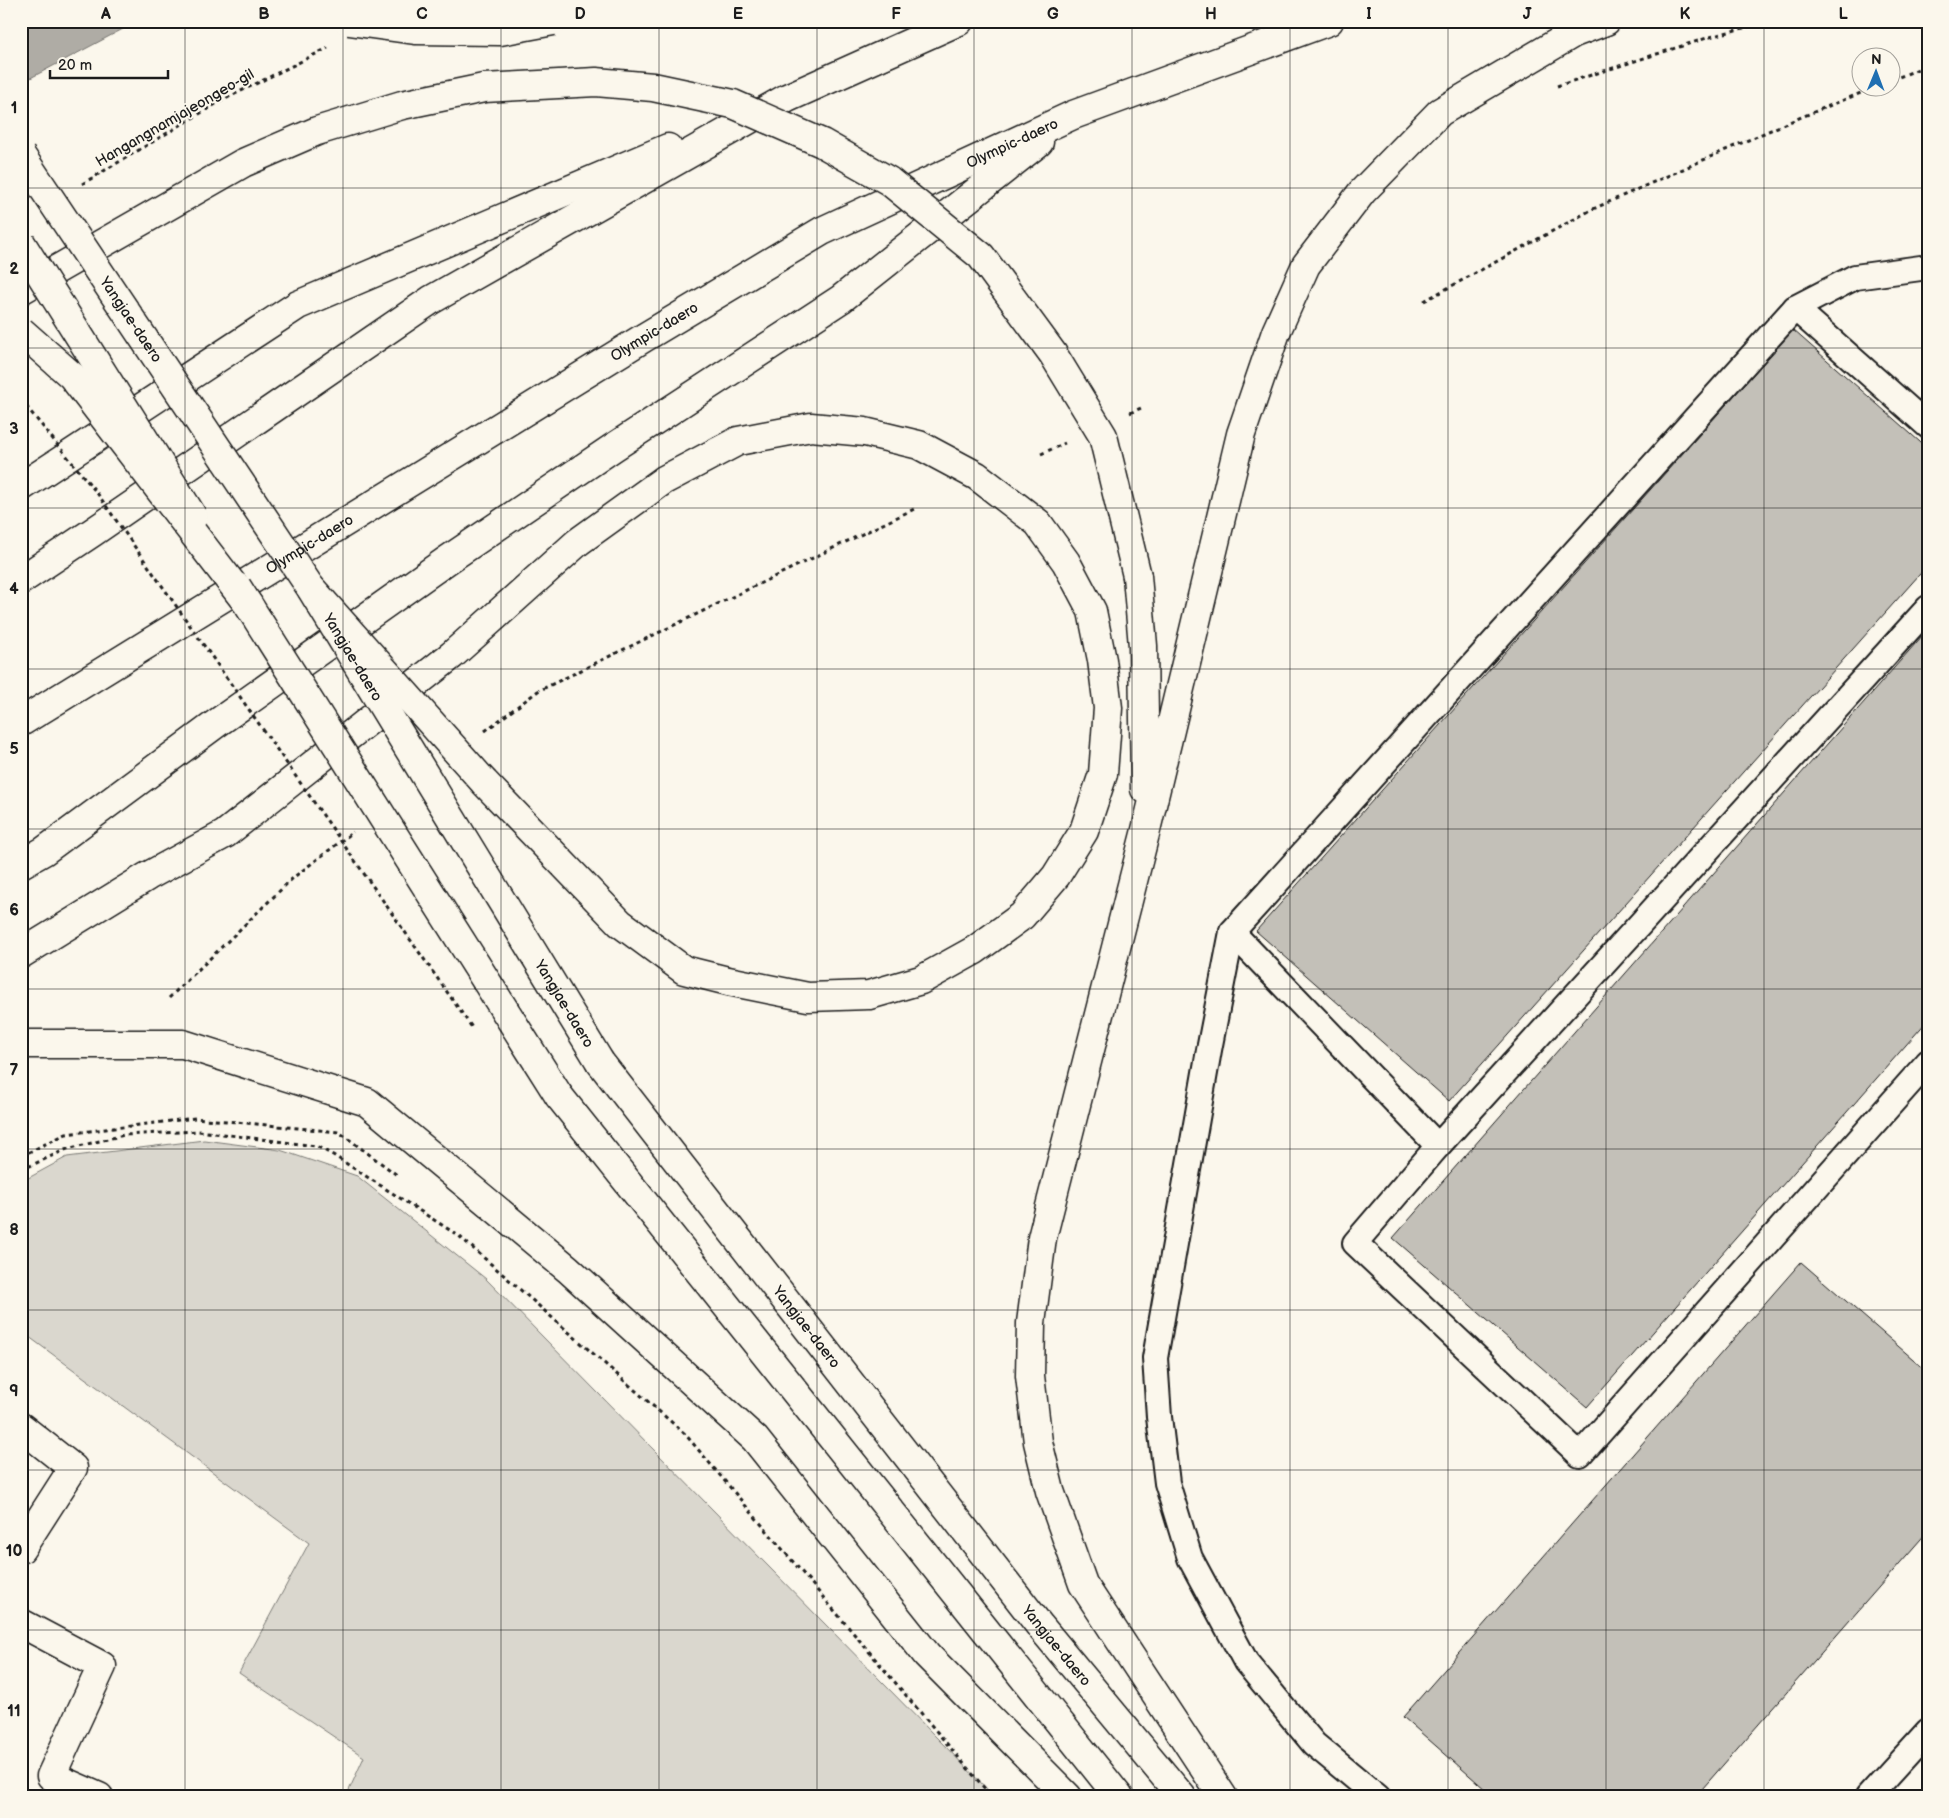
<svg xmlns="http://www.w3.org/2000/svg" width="1949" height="1818" viewBox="0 0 1949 1818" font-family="'Balsamiq Sans',sans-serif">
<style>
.green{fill:#dad7ce;stroke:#7b7a75}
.water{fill:#afaca5;stroke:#74726e}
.building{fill:#c3c0b8;stroke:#1c1c1c}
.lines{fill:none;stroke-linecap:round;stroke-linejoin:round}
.lane-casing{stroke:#1c1c1c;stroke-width:28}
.street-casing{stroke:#1c1c1c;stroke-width:31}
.primary-casing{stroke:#1c1c1c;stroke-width:31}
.highway-casing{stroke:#1c1c1c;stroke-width:31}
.path{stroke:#1c1c1c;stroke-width:3;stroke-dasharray:4 4;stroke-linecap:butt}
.lane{stroke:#fbf7ec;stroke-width:24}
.street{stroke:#fbf7ec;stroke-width:28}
.primary{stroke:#fbf7ec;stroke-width:28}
.highway{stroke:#fbf7ec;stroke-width:28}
.primary-bridge-casing{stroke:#1c1c1c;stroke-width:31;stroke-linecap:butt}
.highway-bridge-casing{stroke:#1c1c1c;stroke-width:31;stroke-linecap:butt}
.path-bridge{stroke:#1c1c1c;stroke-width:3;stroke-dasharray:4 4;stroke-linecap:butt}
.primary-bridge{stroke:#fbf7ec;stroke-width:28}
.highway-bridge{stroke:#fbf7ec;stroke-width:28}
.grid{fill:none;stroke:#1c1c1c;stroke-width:1;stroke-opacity:0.55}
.labels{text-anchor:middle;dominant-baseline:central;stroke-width:4;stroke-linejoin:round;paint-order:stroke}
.street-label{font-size:15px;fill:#1c1c1c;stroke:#fbf7ec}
.neatline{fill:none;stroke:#1c1c1c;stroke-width:2}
.grid-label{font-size:16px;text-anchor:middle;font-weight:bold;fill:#1c1c1c}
</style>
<rect width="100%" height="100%" fill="#fbf7ec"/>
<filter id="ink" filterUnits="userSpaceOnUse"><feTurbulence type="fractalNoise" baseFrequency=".02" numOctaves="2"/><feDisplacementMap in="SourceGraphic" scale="10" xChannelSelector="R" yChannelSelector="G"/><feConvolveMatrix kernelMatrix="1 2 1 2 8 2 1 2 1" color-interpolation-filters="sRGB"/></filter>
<g filter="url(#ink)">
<path class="green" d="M204,1140l76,10 77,26 129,103 509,518h-649l18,-40 -125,-84 70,-130 -288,-212v-149l46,-25z"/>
<path class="water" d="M21,21h117l-117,62z"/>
<g class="building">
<path d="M1793,330l135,119v116l-479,536 -193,-170z"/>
<path d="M1923,635l5,4v381l-341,387 -194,-169z"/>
<path d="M1801,1262l127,110v159l-233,266h-201l-91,-80z"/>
</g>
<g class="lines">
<g class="lane-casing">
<g id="lane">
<path d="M1795,308l133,118"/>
<path d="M1232,932l206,214 -83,97 225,212 348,-393"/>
<path d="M1438,1146l490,-538"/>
<path d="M1378,1797l-64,-53 -68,-82 -56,-104 -23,-75 -8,-66 -4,-59 54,-308 23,-118 563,-624 60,-31 73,-10"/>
<path d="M1868,1797l60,-66"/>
</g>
</g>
<g class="street-casing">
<g id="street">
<path d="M21,1427l52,41 -52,81"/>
<path d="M21,1623l81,43 -51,110 48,21"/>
</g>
</g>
<g class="primary-casing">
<g id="primary">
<path id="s1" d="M600,1062l440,564 142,171"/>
<path d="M559,1096l560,701"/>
</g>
</g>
<g class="highway-casing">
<g id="highway">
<path d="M21,290l222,-127 74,-32 85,-26 82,-17"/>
<path d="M21,487l277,-182 370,-157"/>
<path d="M1137,576l6,70 2,143"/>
<path d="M21,580l72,-48 338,-232 356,-202 172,-77"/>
<path id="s2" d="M21,722l624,-385 177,-106 251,-116 256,-94"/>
<path d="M21,864l23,-13 173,-128 229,-162 168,-114 227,-148 198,-157"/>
<path d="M21,954l127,-78 77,-42 227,-179 126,-113 86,-62 74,-39 73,-14 54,5 54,13 58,31 61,47 28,39 26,49 10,49 6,48 -5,66 -19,57 -28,45 -34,40 -47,34 -54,30 -52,15 -61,2 -80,-16 -44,-11 -64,-47 -136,-141"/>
<path d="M21,1044h162l184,58 201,167 187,170 172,216 141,142"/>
<path d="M1223,1797l-140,-213 -33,-93 -12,-49 -8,-66 1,-53 11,-85 104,-408 95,-396 35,-102 30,-67 56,-73 78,-80 134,-79 32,-12"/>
</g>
</g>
<g class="path">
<path d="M1892,80l36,-15"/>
<path d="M1557,86l153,-49 59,-16"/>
<path d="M82,184l139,-83 107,-53"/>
<path d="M1424,301l169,-92 189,-84 91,-37"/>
<path d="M1130,413l11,-5"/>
<path d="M1041,454l24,-11"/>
<path d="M485,731l53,-40 378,-183"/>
<path d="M169,998l125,-121 59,-45"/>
<path d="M21,1156l45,-22 129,-16 144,14 58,43"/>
<path d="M21,1170l46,-21 57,-14 74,-4 118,15 17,9 126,81 226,198 307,363"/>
</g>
<use href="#lane" class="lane"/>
<use href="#street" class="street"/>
<use href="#primary" class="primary"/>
<use href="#highway" class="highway"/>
<g class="primary-bridge-casing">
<g id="primary-bridge">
<path id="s3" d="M21,155l289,432 290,475"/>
<path d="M21,243l172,274"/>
<path d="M237,587l322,509"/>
</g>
</g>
<g class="highway-bridge-casing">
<g id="highway-bridge">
<path d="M349,21l66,9 85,1 53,-10"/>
<path d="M484,88l112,-6 57,5 80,17 89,39 67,38 92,75 72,98 50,82 34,140"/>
<path d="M21,331l51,45 178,231"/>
<path d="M310,587l174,195"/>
</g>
</g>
<path class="path-bridge" d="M21,400l76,93 376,536"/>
<use href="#primary-bridge" class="primary-bridge"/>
<use href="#highway-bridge" class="highway-bridge"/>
</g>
</g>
<path class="grid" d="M185,21v1776M343,21v1776M501,21v1776M659,21v1776M817,21v1776M974,21v1776M1132,21v1776M1290,21v1776M1448,21v1776M1606,21v1776M1764,21v1776M21,188h1907M21,348h1907M21,508h1907M21,669h1907M21,829h1907M21,989h1907M21,1149h1907M21,1310h1907M21,1470h1907M21,1630h1907"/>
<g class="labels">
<g class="street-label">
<text transform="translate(175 118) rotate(-30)">Hangangnamjajeongeo-gil</text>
<text stroke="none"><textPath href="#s2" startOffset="1149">Olympic-daero</textPath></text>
<text stroke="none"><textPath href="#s3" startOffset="198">Yangjae-daero</textPath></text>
<text stroke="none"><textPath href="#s2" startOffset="744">Olympic-daero</textPath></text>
<text stroke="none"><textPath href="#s2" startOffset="339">Olympic-daero</textPath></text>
<text stroke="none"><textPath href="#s3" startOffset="602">Yangjae-daero</textPath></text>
<text stroke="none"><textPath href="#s3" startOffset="1008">Yangjae-daero</textPath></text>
<text stroke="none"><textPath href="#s1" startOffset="336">Yangjae-daero</textPath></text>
<text stroke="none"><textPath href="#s1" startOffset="741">Yangjae-daero</textPath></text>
</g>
</g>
<rect width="1949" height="1818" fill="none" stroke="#fbf7ec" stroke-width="55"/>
<g transform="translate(1876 72) rotate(1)"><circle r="24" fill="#fbf7ec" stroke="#a29f99"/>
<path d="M0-4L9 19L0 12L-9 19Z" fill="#1f6fb2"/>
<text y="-8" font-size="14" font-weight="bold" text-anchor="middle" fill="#1c1c1c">N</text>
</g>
<path d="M50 70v8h118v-8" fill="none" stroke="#1c1c1c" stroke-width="2.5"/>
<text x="58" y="70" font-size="15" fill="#1c1c1c" stroke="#fbf7ec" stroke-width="4" paint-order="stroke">20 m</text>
<rect x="28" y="28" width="1894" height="1762" class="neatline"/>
<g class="grid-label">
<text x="106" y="19">A</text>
<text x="264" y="19">B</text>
<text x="422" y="19">C</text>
<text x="580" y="19">D</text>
<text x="738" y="19">E</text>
<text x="896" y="19">F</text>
<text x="1053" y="19">G</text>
<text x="1211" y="19">H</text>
<text x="1369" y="19">I</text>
<text x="1527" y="19">J</text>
<text x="1685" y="19">K</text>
<text x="1843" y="19">L</text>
<text x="14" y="113">1</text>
<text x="14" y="274">2</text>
<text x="14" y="434">3</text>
<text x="14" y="594">4</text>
<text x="14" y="754">5</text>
<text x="14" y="915">6</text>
<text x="14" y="1075">7</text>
<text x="14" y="1235">8</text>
<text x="14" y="1396">9</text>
<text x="14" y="1556">10</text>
<text x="14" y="1716">11</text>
</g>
</svg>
